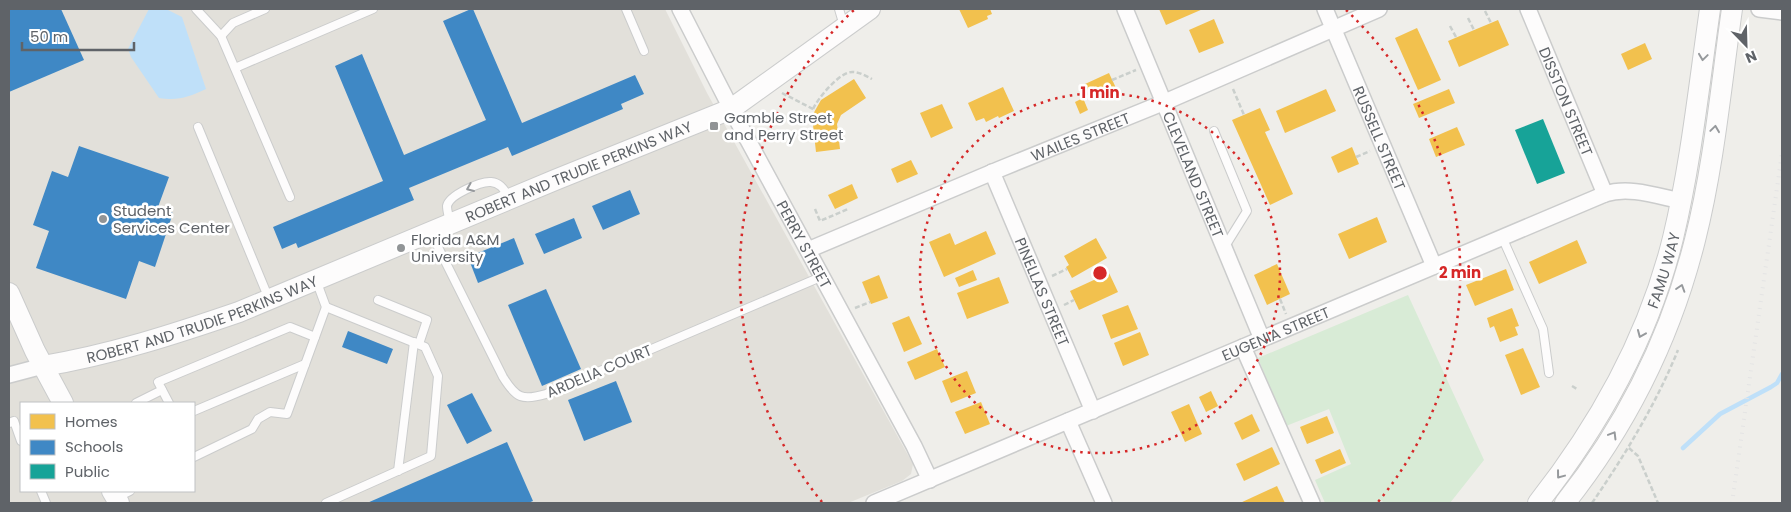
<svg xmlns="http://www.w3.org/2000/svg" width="1791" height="512" viewBox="0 0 1791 512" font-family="Poppins,sans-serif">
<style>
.education{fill:#e2e0da;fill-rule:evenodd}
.green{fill:#d8ebd6}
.water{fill:#bfe0f9}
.homes{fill:#f2c14e}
.schools{fill:#3f88c5}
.public{fill:#17a398}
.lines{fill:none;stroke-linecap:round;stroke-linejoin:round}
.stream{stroke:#bfe0f9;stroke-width:4.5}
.service-casing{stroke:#cbcccc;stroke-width:10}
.minor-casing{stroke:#cbcccc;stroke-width:18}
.tertiary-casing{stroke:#cbcccc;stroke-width:22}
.path{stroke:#cacfcc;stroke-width:2.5;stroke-dasharray:5 2.5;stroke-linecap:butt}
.service{stroke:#fdfcfc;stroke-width:8}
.minor{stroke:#fdfcfc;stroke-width:15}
.tertiary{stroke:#fdfcfc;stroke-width:20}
.rail{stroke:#e4e4e4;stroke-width:4;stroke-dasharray:1 6;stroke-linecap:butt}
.oneway{stroke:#96999c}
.ring{fill:none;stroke:#d62828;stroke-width:2.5;stroke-dasharray:2.5 5}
.poi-dot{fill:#919496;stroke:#fff;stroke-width:2}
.labels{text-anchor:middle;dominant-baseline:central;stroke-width:5;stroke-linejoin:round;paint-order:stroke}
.street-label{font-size:15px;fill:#5f6368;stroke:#fff}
.poi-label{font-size:15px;fill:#5f6368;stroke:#fff;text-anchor:start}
.centre{fill:#d62828;stroke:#fff;stroke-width:2.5}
.ring-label{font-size:15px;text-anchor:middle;font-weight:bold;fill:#d62828;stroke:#fff;stroke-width:5;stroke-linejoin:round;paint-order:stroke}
</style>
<rect width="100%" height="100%" fill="#efeeea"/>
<path class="education" d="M9,9h656l42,84 206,371 -2,10 -9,7 -54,22h-839zM21,403h173v88h-173z"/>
<path class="green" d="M1408,295l76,165 -34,43h-67l-1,-3 -6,3h-51l-10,-23 36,-16 -22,-55 -43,17 -28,-68z"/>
<path class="water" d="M149,9h17l16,8 24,72c-18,8 -27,12 -47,9l-28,-41 -3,-8z"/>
<g class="homes">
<path d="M959,9h31l2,5 -5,2 1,3 -20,9z"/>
<path d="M1159,9h44l-37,16z"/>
<path d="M1214,19l10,24 -25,10 -10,-23z"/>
<path d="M1498,20l11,25 -50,22 -11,-26z"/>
<path d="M1417,28l24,52 -23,10 -23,-52z"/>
<path d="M1645,43l7,16 -24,11 -7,-16z"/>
<path d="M1109,73l7,15 -24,11 -7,-15z"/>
<path d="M854,79l12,19 -25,17 -4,9 3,25 -24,3 -4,-36 9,-16z"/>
<path d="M1003,87l11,24 -15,7 -1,-2 -12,6 -2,-4 -8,3 -8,-18z"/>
<path d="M1326,89l10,22 -51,22 -9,-22z"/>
<path d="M1449,89l6,14 -36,15 -6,-14z"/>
<path d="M1083,98l5,12 -8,4 -5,-12z"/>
<path d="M942,104l11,24 -22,10 -11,-25z"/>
<path d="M1260,108l10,22 -5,2 28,62 -23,11 -38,-85z"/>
<path d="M1457,127l8,18 -29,12 -7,-18z"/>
<path d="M1352,147l7,17 -21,9 -7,-16z"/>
<path d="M911,160l7,14 -21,9 -6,-14z"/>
<path d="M852,184l6,14 -23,11 -7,-14z"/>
<path d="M1377,217l10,25 -38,17 -11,-25z"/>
<path d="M986,231l10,23 -52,23 -15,-35 21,-9 5,12z"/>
<path d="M1096,238l11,20 -35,20 -6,-11 3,-2 -5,-9z"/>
<path d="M1577,240l10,23 -48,21 -10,-22z"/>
<path d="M1277,264l13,30 -23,11 -13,-30z"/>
<path d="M1506,269l8,21 -39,16 -9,-21z"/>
<path d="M973,270l4,10 -18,7 -4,-9z"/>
<path d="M1109,273l9,19 -39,18 -9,-19z"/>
<path d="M879,275l9,23 -17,6 -9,-22z"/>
<path d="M999,277l10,26 -42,16 -10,-26z"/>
<path d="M1128,305l10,24 -27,10 -9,-24z"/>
<path d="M1512,308l7,18 -4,1 3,8 -18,7 -6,-16 -4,2 -3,-10z"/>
<path d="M909,316l13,28 -18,8 -12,-29z"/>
<path d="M1140,332l9,23 -26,11 -9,-23z"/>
<path d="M1523,348l17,39 -19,8 -16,-40z"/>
<path d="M937,349l8,18 -30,13 -8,-18z"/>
<path d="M967,371l9,22 -25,10 -9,-22z"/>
<path d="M1211,391l7,15 -12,6 -7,-15z"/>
<path d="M981,402l9,22 -25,10 -10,-22z"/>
<path d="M1189,404l13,30 -17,8 -14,-30z"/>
<path d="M1252,414l8,17 -18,9 -8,-17z"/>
<path d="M1327,416l7,17 -27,11 -7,-17z"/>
<path d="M1272,447l8,17 -36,17 -8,-17z"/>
<path d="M1340,449l6,14 -25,11 -6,-14z"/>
<path d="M1277,486l8,17h-45z"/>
</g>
<g class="schools">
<path d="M9,9h52l23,51 -75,32z"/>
<path d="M471,9h2l49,114 113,-48 9,19 -23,10 2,5 -111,47 -4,-9 -99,41 5,12 -116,48 -2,-5 -14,6 -9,-22 110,-46 -48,-115 27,-12 42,101 82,-35 -43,-99z"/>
<path d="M79,146l90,31 -11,30 15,6 -18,54 -16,-6 -13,38 -90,-31 13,-37 -16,-6 19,-54 16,6z"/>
<path d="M630,190l10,24 -37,16 -11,-24z"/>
<path d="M574,218l8,20 -38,16 -9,-20z"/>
<path d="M514,238l10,26 -46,19 -10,-26z"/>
<path d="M546,289l35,80 -39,17 -34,-81z"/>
<path d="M348,331l45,18 -6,15 -45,-17z"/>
<path d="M616,381l16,41 -48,19 -16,-41z"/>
<path d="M472,393l20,38 -25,13 -20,-39z"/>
<path d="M507,442l26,59 -5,2h-161z"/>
</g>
<path class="public" d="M1543,119l22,54 -28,11 -22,-54z"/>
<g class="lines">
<path class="stream" d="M1683,448l37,-34 51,-27 6,-4 5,-9"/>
<g class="service-casing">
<g id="service">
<path d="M196,9l25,27 69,161"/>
<path d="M626,9l18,42"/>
<path d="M839,9l5,17"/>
<path d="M221,36l12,-13 32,-14"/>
<path d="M235,68l138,-59"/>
<path d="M198,127l71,172"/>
<path d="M1214,131l33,80 -23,37"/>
<path d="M450,222c-1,-5 -3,-11 -3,-16 2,-11 34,-25 44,-24 10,1 13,8 18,15"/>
<path d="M431,233l72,144c13,21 19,24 43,17l277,-118"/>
<path d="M1502,237l41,92 6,44"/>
<path d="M378,300l49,20 -8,24"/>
<path d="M136,403l26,-13"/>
<path d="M169,403l-11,-21 132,-55 25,10"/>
<path d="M194,411l111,-47"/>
<path d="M9,423l5,-2 7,20"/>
<path d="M194,457l58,-28 6,-10 12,-7 17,2 39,-107 -10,-27"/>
<path d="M398,471l16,-129"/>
<path d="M41,491l5,12"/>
<path d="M116,498l14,-7"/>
<path d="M326,503l105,-47 7,-80 -13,-29 -99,-40"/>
</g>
</g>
<g class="minor-casing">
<g id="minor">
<path id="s1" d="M680,9l57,111 177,326 16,34"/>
<path id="s2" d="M1125,9l137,330"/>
<path id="s3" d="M1325,9l109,257"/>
<path id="s4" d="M1528,9l77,185"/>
<path d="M1759,9l23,3"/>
<path id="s5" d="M992,172l101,239"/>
<path id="s6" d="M808,250l192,-81 165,-67 214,-93"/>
<path d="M1243,347l69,156"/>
<path d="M9,375l34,-9"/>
<path d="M1068,421l36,82"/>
<path id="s7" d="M874,503l731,-309c24,-8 52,2 76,7"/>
</g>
</g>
<g class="tertiary-casing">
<g id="tertiary">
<path d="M9,293l26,58 28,52"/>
<path id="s8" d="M43,366c67,-11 132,-32 196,-54l316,-132 176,-71 139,-100"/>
<path d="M112,491l7,12"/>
<path id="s9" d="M1538,503c62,-79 111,-167 135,-265 18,-75 26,-153 37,-229"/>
<path d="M1565,503c61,-77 106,-167 130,-263 19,-75 26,-154 37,-231"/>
</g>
</g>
<g class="path">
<path d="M1485,11l6,12"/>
<path d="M1468,18l6,12"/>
<path d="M1450,26l6,11"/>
<path d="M1112,80l24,-10"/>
<path d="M1233,89l11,26"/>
<path d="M782,93l33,17"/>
<path d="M813,109c5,-11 27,-38 40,-37 6,0 13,4 19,7"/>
<path d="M1356,157l14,-6"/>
<path d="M815,209l5,12 28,-12"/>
<path d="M1052,276l15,-7"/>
<path d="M1280,299l6,15"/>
<path d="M1064,305l10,-5"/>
<path d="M855,308l15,-6"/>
<path d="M1572,386l5,3"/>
<path d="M1629,448l9,8 20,47"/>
<path d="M1592,503c33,-48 64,-99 86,-153"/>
</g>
<use href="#service" class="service"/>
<use href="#minor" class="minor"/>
<use href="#tertiary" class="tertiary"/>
<path class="rail" d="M1732,503l50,-350"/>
</g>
<defs><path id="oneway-chevron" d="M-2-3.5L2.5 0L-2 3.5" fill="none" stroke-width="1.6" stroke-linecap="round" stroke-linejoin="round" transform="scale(1.25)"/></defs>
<g class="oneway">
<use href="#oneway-chevron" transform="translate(1703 57) rotate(98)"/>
<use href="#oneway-chevron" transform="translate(1715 129) rotate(-82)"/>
<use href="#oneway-chevron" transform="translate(470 188) rotate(157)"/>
<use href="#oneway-chevron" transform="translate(1681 288) rotate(-72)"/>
<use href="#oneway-chevron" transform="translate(1641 334) rotate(113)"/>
<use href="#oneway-chevron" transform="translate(1613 435) rotate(-59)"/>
<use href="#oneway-chevron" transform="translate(1560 475) rotate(127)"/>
</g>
<g class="ring">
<circle cx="1100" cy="273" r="180"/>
<path d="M822 502A360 360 0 0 1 854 10M1346 10A360 360 0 0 1 1378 502"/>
</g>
<g class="poi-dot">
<rect x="709" y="121" width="10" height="10" rx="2.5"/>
<circle cx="103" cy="219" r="5"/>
<circle cx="401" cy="248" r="5"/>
</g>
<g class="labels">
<g class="street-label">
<text stroke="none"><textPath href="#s4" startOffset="100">DISSTON STREET</textPath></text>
<text stroke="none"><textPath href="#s6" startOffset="295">WAILES STREET</textPath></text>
<text stroke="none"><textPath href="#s3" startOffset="140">RUSSELL STREET</textPath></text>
<text stroke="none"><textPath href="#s8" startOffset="571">ROBERT AND TRUDIE PERKINS WAY</textPath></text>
<text stroke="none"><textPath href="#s2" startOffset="179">CLEVELAND STREET</textPath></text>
<text stroke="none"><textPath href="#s1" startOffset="266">PERRY STREET</textPath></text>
<text stroke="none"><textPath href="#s9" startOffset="266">FAMU WAY</textPath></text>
<text stroke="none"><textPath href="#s5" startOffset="130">PINELLAS STREET</textPath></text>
<text stroke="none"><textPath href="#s8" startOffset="166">ROBERT AND TRUDIE PERKINS WAY</textPath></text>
<text stroke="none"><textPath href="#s7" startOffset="436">EUGENIA STREET</textPath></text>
<text transform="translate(599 371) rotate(-23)">ARDELIA COURT</text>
</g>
<g class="poi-label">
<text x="724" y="117">Gamble Street<tspan x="724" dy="17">and Perry Street</tspan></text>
<text x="113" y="210">Student<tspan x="113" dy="17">Services Center</tspan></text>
<text x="411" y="239">Florida A&amp;M<tspan x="411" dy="17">University</tspan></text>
</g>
</g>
<circle cx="1100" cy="273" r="8" class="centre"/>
<g class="ring-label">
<text x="1100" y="98">1 min</text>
<text x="1460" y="278">2 min</text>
</g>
<rect width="1791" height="512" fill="none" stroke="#5f6368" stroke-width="20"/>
<rect x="20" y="402" width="175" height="90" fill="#ffffff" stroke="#bfc1c3"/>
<rect x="30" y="414" width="25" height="15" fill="#f2c14e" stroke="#bfc1c3"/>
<text x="65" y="427" font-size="15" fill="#5f6368">Homes</text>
<rect x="30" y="440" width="25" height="15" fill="#3f88c5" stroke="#bfc1c3"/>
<text x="65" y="452" font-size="15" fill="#5f6368">Schools</text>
<rect x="30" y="464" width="25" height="15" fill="#17a398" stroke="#bfc1c3"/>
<text x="65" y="477" font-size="15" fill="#5f6368">Public</text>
<g transform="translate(1746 45) rotate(157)" stroke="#ffffff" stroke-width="4" paint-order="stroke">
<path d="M0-4L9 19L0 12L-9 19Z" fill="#5f6368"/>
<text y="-8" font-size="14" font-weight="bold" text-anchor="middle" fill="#5f6368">N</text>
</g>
<path d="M22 42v8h112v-8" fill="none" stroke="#5f6368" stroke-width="2.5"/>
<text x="30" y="42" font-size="15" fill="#5f6368" stroke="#ffffff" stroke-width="4" paint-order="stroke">50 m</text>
</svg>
